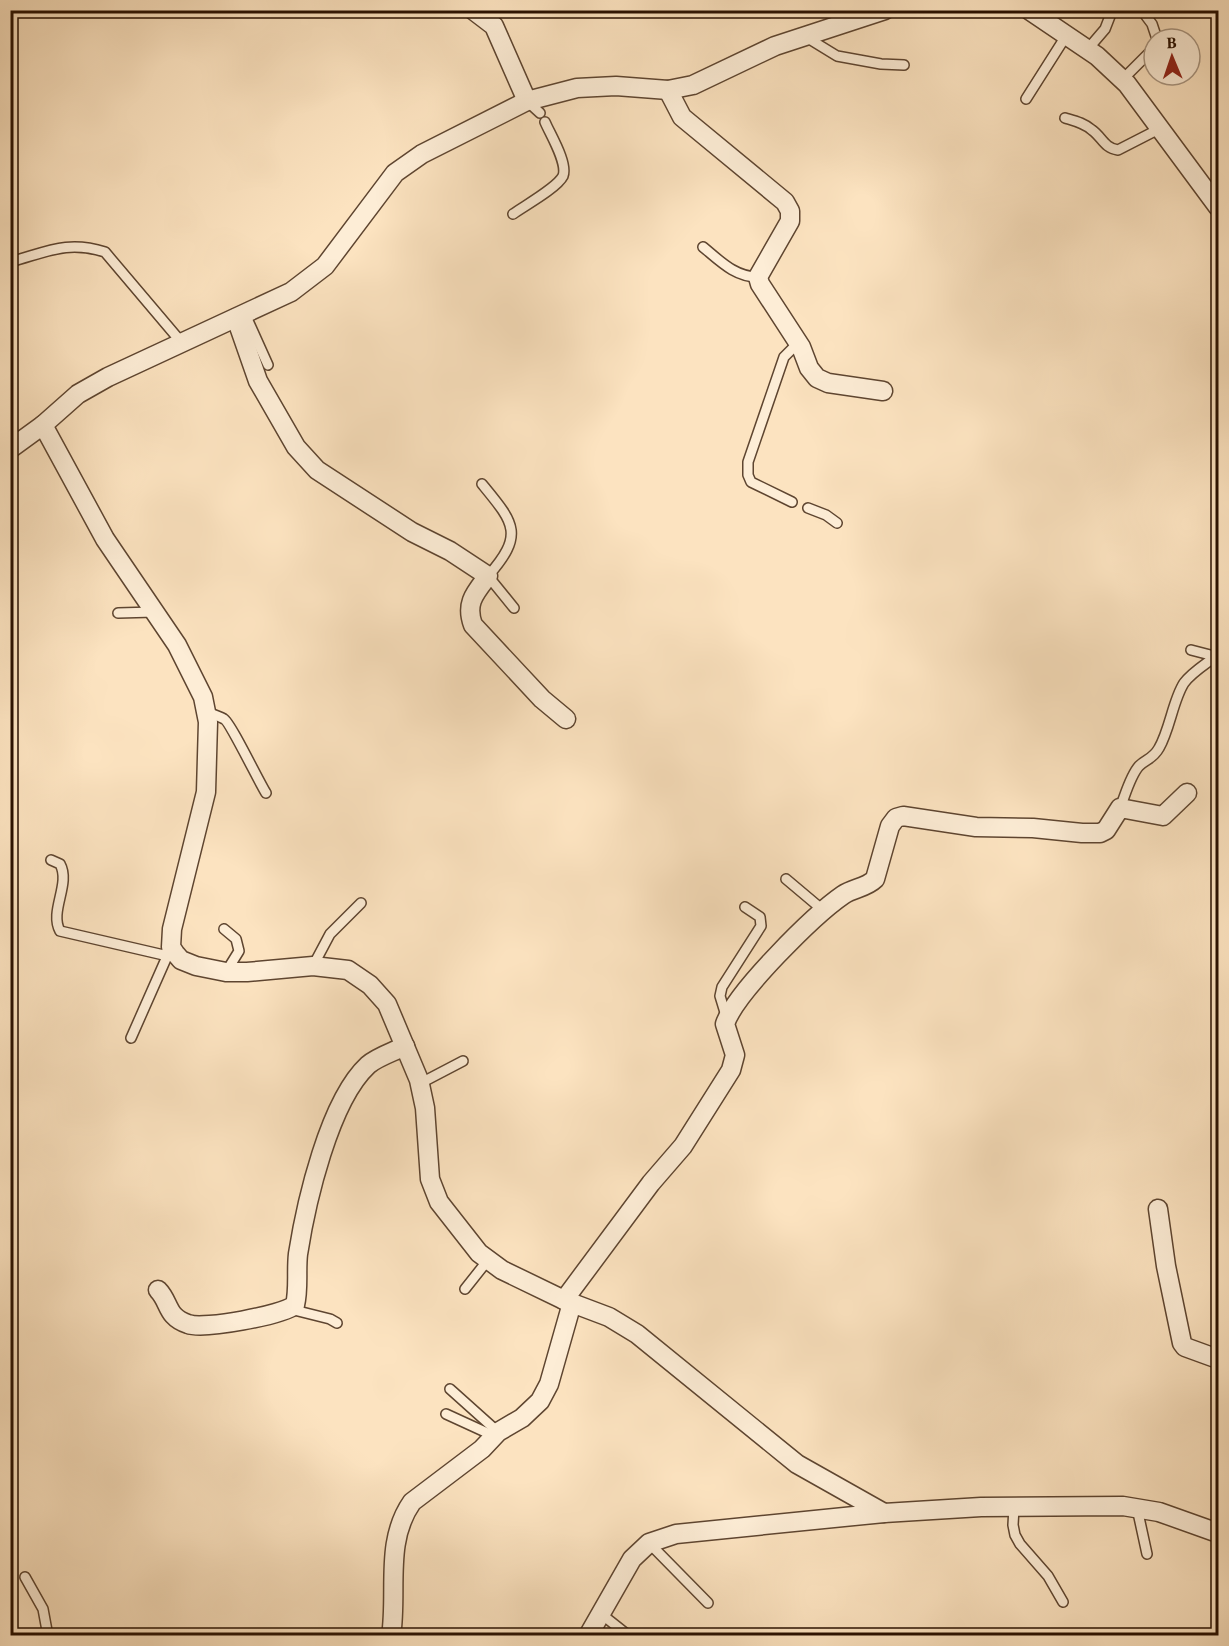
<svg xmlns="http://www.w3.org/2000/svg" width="1229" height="1646" viewBox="0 0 1229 1646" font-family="'EB Garamond',serif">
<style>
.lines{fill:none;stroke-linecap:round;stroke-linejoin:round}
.lane-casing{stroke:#5e4530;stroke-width:12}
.street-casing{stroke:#5e4530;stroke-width:21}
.lane{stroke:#fdedd6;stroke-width:9}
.street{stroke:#fdedd6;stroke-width:18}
</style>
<rect width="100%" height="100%" fill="#fce3c0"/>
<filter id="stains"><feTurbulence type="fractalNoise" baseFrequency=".00333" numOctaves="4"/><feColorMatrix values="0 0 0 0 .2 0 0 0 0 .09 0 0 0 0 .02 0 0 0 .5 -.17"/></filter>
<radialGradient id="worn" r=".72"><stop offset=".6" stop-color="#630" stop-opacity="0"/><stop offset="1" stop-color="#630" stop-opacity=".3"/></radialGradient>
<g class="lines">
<g class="lane-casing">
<g id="lane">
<path d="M1146,16l6,8 5,15"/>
<path d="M806,37l31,19 44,8 23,1"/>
<path d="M1087,50l18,-21 7,-18"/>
<path d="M1122,80l32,-32"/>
<path d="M1026,99l40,-63"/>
<path d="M527,101l13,12"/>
<path d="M1065,118c10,3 19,5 27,12 10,7 12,18 26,20l41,-21"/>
<path d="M513,214c11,-8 44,-26 50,-38 5,-13 -13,-42 -18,-54"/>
<path d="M703,247c17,14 32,30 55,30"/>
<path d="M10,262c37,-10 57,-22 95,-10l77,91"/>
<path d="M245,314l23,51"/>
<path d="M482,484c32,39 43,50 6,92l26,32"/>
<path d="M792,502l-41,-20 -3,-7v-13l36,-105 8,-8 9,-2"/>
<path d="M808,508l18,7 11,8"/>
<path d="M118,613l36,-1"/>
<path d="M1191,650l27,7"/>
<path d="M206,712c6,2 13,4 18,7 6,3 35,63 42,74"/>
<path d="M1120,808c5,-12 10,-32 19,-42 7,-7 14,-7 20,-18 11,-19 14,-48 25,-65 8,-11 22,-19 32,-27"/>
<path d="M51,860l9,4c11,20 -11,47 0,67l108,25"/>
<path d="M786,879l38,32"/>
<path d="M224,929l12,10 3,12 -13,21"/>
<path d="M313,966l17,-32 31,-31"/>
<path d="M727,1019l-7,-23 2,-9 39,-61 -1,-9 -15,-10"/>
<path d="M131,1038l38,-86"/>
<path d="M419,1084l44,-23"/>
<path d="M465,1289l23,-29"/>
<path d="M290,1309l40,10 7,4"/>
<path d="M450,1389l48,43"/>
<path d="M446,1414l48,22"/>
<path d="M1014,1507l-1,18 2,10 5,9 28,32 15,26"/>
<path d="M1137,1508l10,46"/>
<path d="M649,1543l59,60"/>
<path d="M25,1577l18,32 5,27"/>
<path d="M600,1613l29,23"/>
</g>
</g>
<g class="street-casing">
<g id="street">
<path d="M473,10l21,16 33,75"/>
<path d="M1029,10l68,46 30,28 91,123"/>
<path d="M668,90l14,27 103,85 5,9v10l-32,56 2,7 41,63 8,21 8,10 11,5 55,8"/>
<path d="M236,318l22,63 38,66 21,23 95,62 38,19 38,25c-13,17 -23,27 -15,49l69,74 24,20"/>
<path d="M43,425l62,114 72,106 26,52 5,25 -2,70 -34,137 -1,18 4,6 6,7 15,6 30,6h21l66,-6 35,4 22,15 17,19 32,76 6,28 5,71 9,23 40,51 23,17 62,30 45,17 28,17 160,130 87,49"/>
<path d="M10,449l33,-24 35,-31 30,-17 183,-85 34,-26 70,-93 27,-19 105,-53 50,-13 39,-2 52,4 25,-5 82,-39 110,-36"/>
<path d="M1158,1209l8,57 16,77 3,4 33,12"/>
<path d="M158,1290c12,12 8,27 30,34 16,6 94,-9 107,-19 4,-16 1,-34 3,-51 8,-51 31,-153 70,-189 9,-8 25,-13 37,-19"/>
<path d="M564,1300l87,-117 32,-37 48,-76 4,-15 -10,-31c10,-31 89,-109 118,-129 10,-7 23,-7 32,-16l15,-53 6,-8 7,-2 73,11 57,1 49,5h18l6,-3 14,-22 43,8 24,-23"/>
<path d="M391,1636c7,-45 -7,-94 21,-134l70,-53 16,-17 24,-14 18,-17 9,-17 23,-81"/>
<path d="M588,1636l44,-77 17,-16 27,-9 208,-21 97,-6 142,-1 36,6 59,21"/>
</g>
</g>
<use href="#lane" class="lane"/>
<use href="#street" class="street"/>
</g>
<rect width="1229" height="1646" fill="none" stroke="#fce3c0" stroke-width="36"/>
<rect x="12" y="12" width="1205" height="1622" fill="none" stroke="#291000" stroke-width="3"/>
<rect x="18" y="18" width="1193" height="1610" fill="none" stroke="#291000" stroke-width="1.5"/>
<g transform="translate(1172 57) rotate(358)"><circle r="28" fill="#fdedd6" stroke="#a89580" stroke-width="1.5"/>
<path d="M0-4.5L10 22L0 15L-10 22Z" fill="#8f2418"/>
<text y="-9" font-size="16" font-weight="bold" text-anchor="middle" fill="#291000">B</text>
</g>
<rect width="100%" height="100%" filter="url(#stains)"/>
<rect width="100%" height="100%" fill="url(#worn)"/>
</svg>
